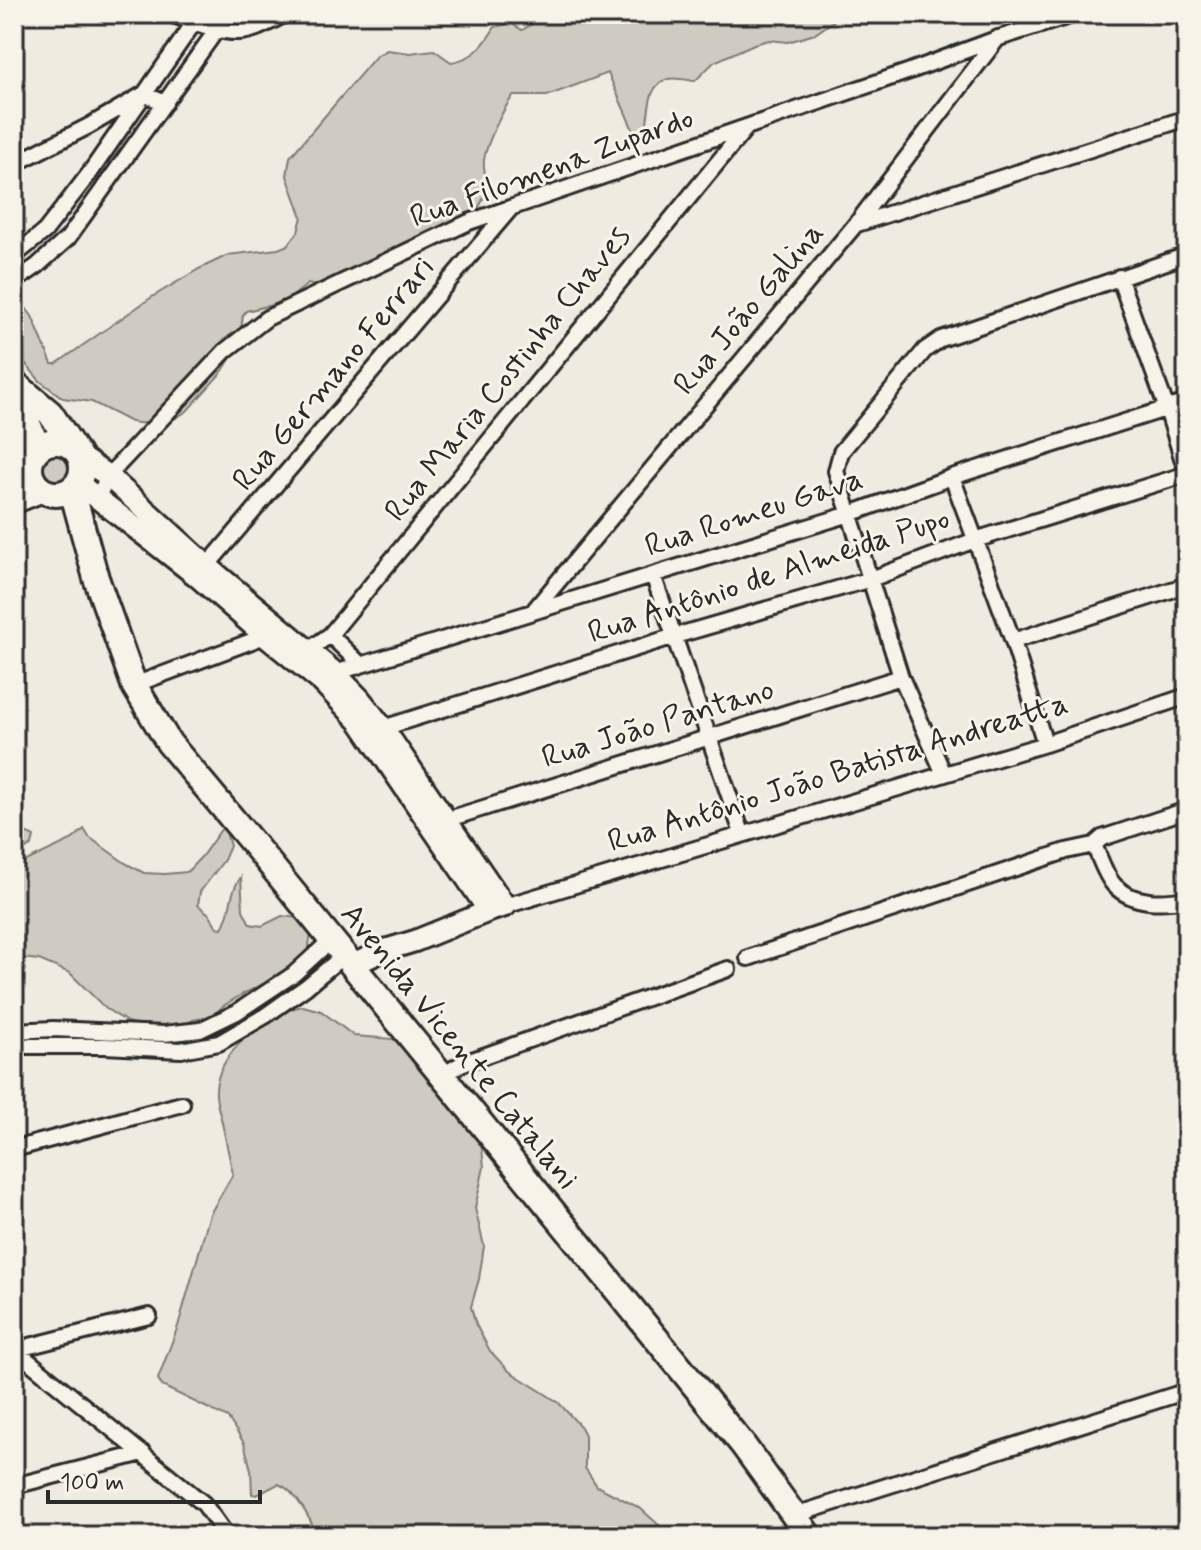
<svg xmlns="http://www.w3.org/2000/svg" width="1201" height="1550" font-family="Mynerve,sans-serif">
	<rect width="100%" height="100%" fill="#efebe0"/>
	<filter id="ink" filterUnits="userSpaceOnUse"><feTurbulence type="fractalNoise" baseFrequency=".0125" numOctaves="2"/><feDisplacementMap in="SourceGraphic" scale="16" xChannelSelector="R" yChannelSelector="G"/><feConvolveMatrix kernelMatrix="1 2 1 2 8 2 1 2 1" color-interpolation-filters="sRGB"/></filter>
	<g filter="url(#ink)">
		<path fill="#cfcbc2" stroke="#7d7b76" stroke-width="2" d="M549,14H843L815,34L788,42L769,40L754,44L714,62L695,81C687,80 676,77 668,79C643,86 652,120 643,138L638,137L633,130L608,73L547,96H513C504,107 486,144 484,160C483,166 485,172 486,179C488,195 480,207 470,219L324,288L308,284L285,302L246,311L243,315L239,345L222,372L187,411L163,426L131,422L92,402L63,398L40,381L14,350L15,307H25L32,316L52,364H56L152,297L199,269L228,255L278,249L288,245L298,232L302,217L287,176L290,157L376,56L387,50L410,53L434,50L451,62C474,59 484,45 495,27L511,23L522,30Z
			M40 468a16 16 0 1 1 32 0a16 16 0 1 1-32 0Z
			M14,827L34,837L32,845L14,856Z
			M222,828L226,832L230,846L224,860L200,892L198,905L209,914L217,927L222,928C232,912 229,892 241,877L243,910L250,924L262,926L282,916L298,918L306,924L311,934L308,951L293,969L243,994L223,1006L213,1016L193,1020L174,1031L149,1028L127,1022L105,1008L70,973L39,960L21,958L14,959V874L22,863L73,839L84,829L89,837L125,863L144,873L165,874L187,872L202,856Z
			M303,1006L321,1011L354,1036L393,1039L413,1048L473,1128L482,1149L484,1167L475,1208L484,1246L479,1279L471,1307L476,1325L490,1351L509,1371L558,1402L581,1427L585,1435V1468L597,1486L640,1508L671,1536H317C311,1520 295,1489 278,1484L257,1495L252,1494L251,1470L244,1443L228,1418L162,1386L158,1379L178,1326L210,1214L233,1174C229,1155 225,1137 221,1118C219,1110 216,1102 216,1094C214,1054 268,1012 303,1006Z"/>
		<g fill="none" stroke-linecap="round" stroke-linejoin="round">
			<defs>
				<path id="street" d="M170,14C189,20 218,33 238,32C254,32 271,21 286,14
					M14,164L89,126L144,94L165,103
					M857,224L1187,118
					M14,256L45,231L89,174L200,14
					M14,282L37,266L68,238L228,14
					M952,477L1013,641L1045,744
					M97,499L108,476L225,351L267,318L469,222L910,71L999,38L1076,14
					M14,500L30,475
					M14,506L46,493
					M201,573L511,208
					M653,575L742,833
					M535,609L856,224L998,38
					M330,635L361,665
					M1013,641L1187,585
					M307,651L330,635L746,128
					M331,677L335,673L850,514L952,477L1187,402
					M134,685L265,636
					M377,732L383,728L675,636L871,579L975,540L1187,474L1167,409L1119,277
					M944,774L901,677L836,471L841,452L925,350L941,339L1187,255
					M1187,810L1102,838L1094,845C1100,858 1105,875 1114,885C1133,905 1163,903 1187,899
					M439,822L901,677
					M505,906L1045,744L1187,696
					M748,958L1066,851L1094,845
					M14,1031L53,1029L164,1034L200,1030L237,1012L294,974L331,940
					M14,1047L27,1046H105L181,1050L219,1043L265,1016L306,987L343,956
					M441,1076L461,1064L728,969
					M14,1149L182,1104
					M14,1350L149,1316
					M15,1350L204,1504L227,1536
					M14,1486L143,1453
					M795,1515L1187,1391"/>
				<path id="secondary" d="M79,456L108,476L207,566L335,673L360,699L383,728L505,906L489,911L415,941L382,951L351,966
					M78,483L198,577L265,636L323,683L360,722L489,911"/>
				<path id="primary" d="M14,383L50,413L74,449
					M14,407C28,418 32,432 37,449
					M30 468a26 26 0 1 1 52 0a26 26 0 1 1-52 0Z
					M72,490L96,578L134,685L169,743L256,847L743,1445L809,1536"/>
			</defs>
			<use href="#street" stroke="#2b2b2b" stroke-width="20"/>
			<use href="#secondary" stroke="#2b2b2b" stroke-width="26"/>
			<use href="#primary" stroke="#2b2b2b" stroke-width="30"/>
			<use href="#street" stroke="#f7f3e8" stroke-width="14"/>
			<use href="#secondary" stroke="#f7f3e8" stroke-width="20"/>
			<use href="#primary" stroke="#f7f3e8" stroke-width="24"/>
		</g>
	</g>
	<g text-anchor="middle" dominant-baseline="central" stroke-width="6" stroke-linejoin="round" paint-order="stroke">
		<g font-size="32" fill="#2b2b2b" stroke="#f7f3e8">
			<text transform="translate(552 168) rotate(-20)">Rua Filomena Zupardo</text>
			<text transform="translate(749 309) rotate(-50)">Rua João Galina</text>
			<text transform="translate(334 374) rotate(-50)">Rua Germano Ferrari</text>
			<text transform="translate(508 374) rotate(-51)">Rua Maria Costinha Chaves</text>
			<text transform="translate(754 513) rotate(-18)">Rua Romeu Gava</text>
			<text transform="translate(769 576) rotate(-18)">Rua Antônio de Almeida Pupo</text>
			<text transform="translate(658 724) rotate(-17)">Rua João Pantano</text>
			<text transform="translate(838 773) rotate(-17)">Rua Antônio João Batista Andreatta</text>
			<text transform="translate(459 1047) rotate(51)">Avenida Vicente Catalani</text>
		</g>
	</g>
	<rect width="1201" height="1550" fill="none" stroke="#f7f3e8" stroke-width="48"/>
	<rect x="24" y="24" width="1153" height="1502" fill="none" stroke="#2b2b2b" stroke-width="3" filter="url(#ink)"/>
	<path d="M48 1490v12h212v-12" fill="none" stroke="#2b2b2b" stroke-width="4"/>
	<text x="60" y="1490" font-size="24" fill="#2b2b2b" stroke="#f7f3e8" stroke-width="6" paint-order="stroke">100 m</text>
</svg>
